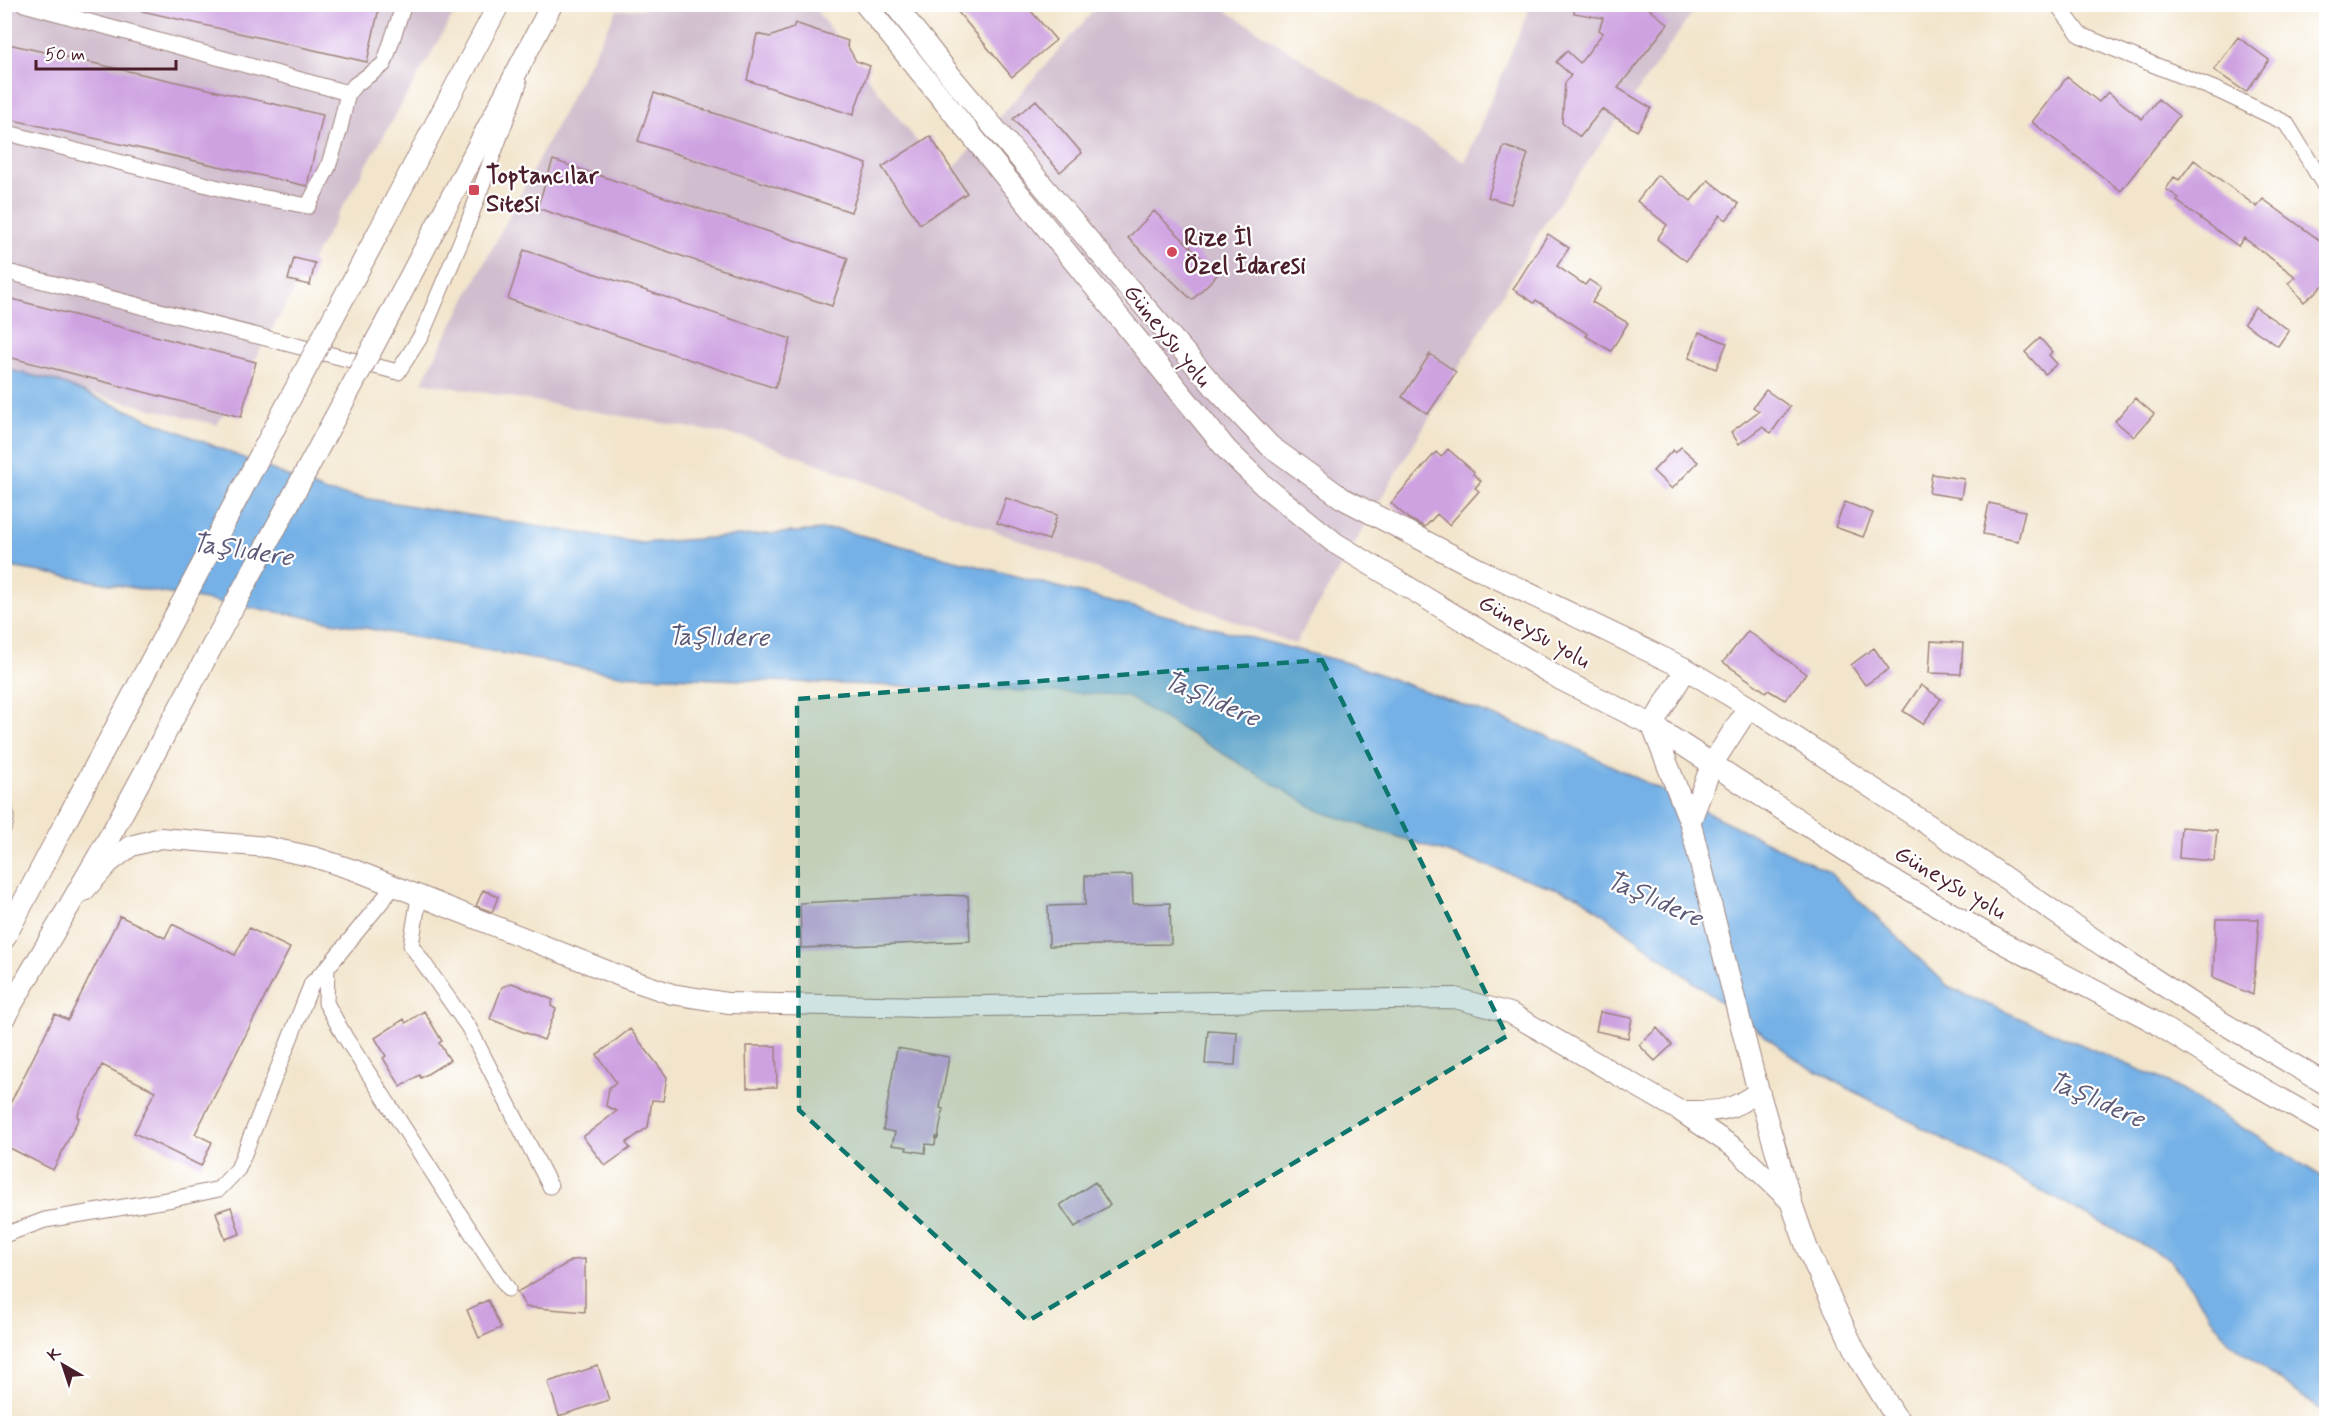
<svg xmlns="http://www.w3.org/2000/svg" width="2331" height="1428" font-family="Mynerve,sans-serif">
	<rect width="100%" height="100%" fill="#fff"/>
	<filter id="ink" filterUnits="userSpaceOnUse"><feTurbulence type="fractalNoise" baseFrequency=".0167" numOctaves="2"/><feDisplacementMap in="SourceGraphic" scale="12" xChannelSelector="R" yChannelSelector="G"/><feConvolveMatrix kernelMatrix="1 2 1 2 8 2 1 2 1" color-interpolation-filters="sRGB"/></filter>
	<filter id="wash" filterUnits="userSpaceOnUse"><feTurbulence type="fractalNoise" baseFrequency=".008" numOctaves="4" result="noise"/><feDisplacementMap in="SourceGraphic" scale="24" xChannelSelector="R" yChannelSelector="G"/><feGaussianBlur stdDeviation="1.35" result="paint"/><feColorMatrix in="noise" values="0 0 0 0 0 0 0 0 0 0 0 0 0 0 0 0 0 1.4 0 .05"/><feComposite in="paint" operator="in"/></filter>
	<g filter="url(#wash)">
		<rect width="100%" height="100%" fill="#f2e5cc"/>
		<path fill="#d0bdcd" d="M4,5H459L217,425L5,372Z
			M728,5H812L945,178L1099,5H1217L1465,162L1531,5H1698L1543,226L1295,644L750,438L422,382L617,10Z"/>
		<path fill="#75b1e6" stroke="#606888" stroke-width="1.5" d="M4,369L56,381L326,492L641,543L837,529L1351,664L1561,741L1829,872L1950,988L2166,1081L2326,1179V1414L2228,1341L2171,1260L1803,1064L1579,896L1319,811L1125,695L620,675L300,616L5,566Z"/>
		<g id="blocks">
			<path fill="#cea2e1" d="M142,4H380L367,62L142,11Z
				M967,4H1025L1056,40L1012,77L958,12Z
				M1575,4H1643L1668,24L1618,88L1651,108L1637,131L1602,109L1580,137L1562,123L1565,83L1571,75L1556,62L1567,51L1580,63L1603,33L1599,30L1603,18L1574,13Z
				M795,23L848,41L847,45L856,61L870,66L853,115L747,80L757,34L770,37L793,28Z
				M2238,37L2269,60L2246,92L2214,70Z
				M4,43L323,115L307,186L4,118Z
				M2067,77L2099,102L2108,92L2142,119L2158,99L2179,116L2121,191L2032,122Z
				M654,93L867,164L851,212L638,141Z
				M1036,100L1082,153L1060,172L1013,119Z
				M930,136L967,193L920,224L882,167Z
				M1504,146L1528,154L1511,204L1488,197Z
				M553,160L848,258L832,306L537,208Z
				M2194,160L2257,207L2263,199L2326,245V283L2304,302L2288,283L2296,277L2244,238L2238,246L2177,201L2179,198L2166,189L2174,177L2179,180Z
				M1657,175L1691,201L1708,180L1739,204L1726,220L1720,215L1686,261L1657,239L1667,225L1637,201Z
				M1154,211L1218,274L1192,300L1128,238Z
				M1548,234L1569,248L1557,266L1585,285L1589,280L1601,288L1592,302L1628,323L1611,351L1586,336L1588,334L1536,300L1534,303L1513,289Z
				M524,250L791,339L775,388L508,299Z
				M294,258L315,263L310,285L288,280Z
				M4,297L256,362L241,417L4,356Z
				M2255,307L2289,330L2278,346L2244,323Z
				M1699,332L1727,343L1716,369L1689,358Z
				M2040,338L2052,352L2049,355L2057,364L2045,374L2025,352Z
				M1430,354L1456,372L1428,414L1402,397Z
				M1766,390L1790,407L1771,433L1762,427L1739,444L1731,432L1759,411L1753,407Z
				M2135,398L2154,414L2134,437L2115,421Z
				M1681,447L1698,462L1672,489L1653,471L1673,450L1675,453Z
				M1448,449L1474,472L1473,474L1481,481L1475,488L1479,491L1449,525L1437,514L1425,527L1409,519L1391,503L1436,452L1441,457Z
				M1932,474L1964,479L1961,498L1929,493Z
				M1006,498L1057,515L1049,540L997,523Z
				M1845,502L1873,513L1863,537L1835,527Z
				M1989,503L2025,511L2018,541L1983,534Z
				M1748,631L1806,674L1785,700L1768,690L1766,692L1723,662Z
				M1931,641L1963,643L1961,674L1929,673Z
				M1874,648L1889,669L1865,685L1851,665Z
				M1921,685L1941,699L1923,724L1903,711Z
				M2181,827L2217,830L2214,861L2179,858Z
				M1132,875L1133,904L1170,903L1171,944L1049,946L1048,906L1085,905V876Z
				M483,890L498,897L492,912L476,906Z
				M948,895L968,896L970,941L801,948L800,903Z
				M120,916L165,938L172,924L235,955L249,928L290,948L195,1134L212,1142L201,1166L134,1133L155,1091L102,1065L77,1116L79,1118L53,1170L4,1145V1116L55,1014L68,1020Z
				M2216,919H2259L2253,995L2213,978Z
				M512,983L553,1000L551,1006L556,1009L544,1040L490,1019L502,987Z
				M424,1011L442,1041L439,1043L450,1060L421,1078L419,1075L401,1087L383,1058L386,1056L375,1038L404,1019L406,1023Z
				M1600,1012L1632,1018L1628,1038L1596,1031Z
				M1657,1028L1672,1045L1655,1061L1639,1045Z
				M630,1029L667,1077L663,1101L652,1100L648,1127L626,1143L630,1148L605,1166L583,1137L617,1111L606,1106L609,1088L616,1082L597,1055Z
				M1208,1030L1237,1032L1235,1065L1205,1064Z
				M746,1046H776L777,1087L747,1088Z
				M897,1048L949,1057L940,1108L943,1109L938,1138L936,1137L935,1145L926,1144L925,1153L906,1150L907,1147L892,1145L895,1132L883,1130Z
				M1095,1182L1110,1205L1075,1227L1060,1205Z
				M231,1207L240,1234L225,1239L216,1212Z
				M585,1259V1312L526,1307L517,1292L573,1260Z
				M488,1300L501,1328L479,1338L467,1310Z
				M598,1366L609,1400L559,1416L548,1382Z"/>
		</g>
	</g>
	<g filter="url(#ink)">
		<use href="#blocks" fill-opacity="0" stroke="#9e827c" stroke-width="1.5"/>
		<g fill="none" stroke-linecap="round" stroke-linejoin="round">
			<defs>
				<path id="service" d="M4,794C10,810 13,820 4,835"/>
				<path id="minor" d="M24,4L348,93
					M2057,4L2080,35L2219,91L2286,123L2326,188
					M4,132L234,192L308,206L328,167L339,132L348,93L355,85L384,64L404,4
					M4,271L398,372L421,336L464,234L519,84
					M419,897L411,945L469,1028L550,1186
					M327,968L326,1003L345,1037L508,1289
					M4,1235L45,1220L173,1199L219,1189L238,1169L312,983L327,968L395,885"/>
				<path id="tertiary" d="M84,891L109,863L131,846L161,838L267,847L314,857L357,871L625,978L672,994L728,1003L925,1007L1455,998L1510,1013L1680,1111L1735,1148L1791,1202
					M1680,1111C1716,1111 1728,1114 1759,1091"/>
				<path id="secondary" d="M865,4L1227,450L1263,485L1335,543L1560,679L1652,725L1882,874L2003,943L2151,1020L2232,1071L2326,1125
					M894,4L954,80L1139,300L1219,392L1270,446L1342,498L1480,570L1686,669L1749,707L1927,824L2105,947L2206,1013L2326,1084
					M378,233L499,4
					M390,315L552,4
					M1686,669L1652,725L1690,822L1753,1072L1791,1202L1807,1248L1855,1351L1895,1416L1902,1424
					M1690,822L1712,764L1749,707
					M4,939L64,825
					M4,1018L114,829"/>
			</defs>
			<use href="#service" stroke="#9e827c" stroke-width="10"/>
			<use href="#minor" stroke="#9e827c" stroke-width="17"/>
			<use href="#tertiary" stroke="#9e827c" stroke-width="22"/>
			<use href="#secondary" stroke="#9e827c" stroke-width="23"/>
			<use href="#service" stroke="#fff" stroke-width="8"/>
			<use href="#minor" stroke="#fff" stroke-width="15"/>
			<use href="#tertiary" stroke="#fff" stroke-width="20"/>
			<use href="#secondary" stroke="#fff" stroke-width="21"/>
			<defs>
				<path id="secondary-bridge" d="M64,825L378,233
					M114,829L390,315"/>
			</defs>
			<use href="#secondary-bridge" stroke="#9e827c" stroke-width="23" stroke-linecap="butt"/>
			<use href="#secondary-bridge" stroke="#fff" stroke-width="21"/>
		</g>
	</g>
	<path fill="#0f766e" fill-opacity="0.2" stroke="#0f766e" stroke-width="4.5" stroke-dasharray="12 8" stroke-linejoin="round" d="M1322,660L1507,1036L1028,1321L799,1110L797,699Z"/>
	<g fill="#d1495b" stroke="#fff" stroke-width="2">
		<rect x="468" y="184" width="12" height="12" rx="3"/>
		<circle cx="1172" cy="252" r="6"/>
	</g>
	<g text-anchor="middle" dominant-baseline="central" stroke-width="4.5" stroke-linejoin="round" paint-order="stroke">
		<g font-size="24" font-weight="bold" fill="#4a1f2b" stroke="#fff" text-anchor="start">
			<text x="486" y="176">Toptancılar<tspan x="486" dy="28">Sitesi</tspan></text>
			<text x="1184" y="238">Rize İl<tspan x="1184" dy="28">Özel İdaresi</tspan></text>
		</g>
		<g font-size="24" fill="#4a1f2b" stroke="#fff">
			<text transform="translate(1167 336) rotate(51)">Güneysu yolu</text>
			<text transform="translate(1534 632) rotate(30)">Güneysu yolu</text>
			<text transform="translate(1950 883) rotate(30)">Güneysu yolu</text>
		</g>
		<g font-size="26" font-style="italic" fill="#5b5976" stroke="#fff">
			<text transform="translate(242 551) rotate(9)">Taşlıdere</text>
			<text transform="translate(718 638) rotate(1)">Taşlıdere</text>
			<text transform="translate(1211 700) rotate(24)">Taşlıdere</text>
			<text transform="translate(1654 900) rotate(24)">Taşlıdere</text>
			<text transform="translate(2096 1101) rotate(24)">Taşlıdere</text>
		</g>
	</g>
	<rect width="2331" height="1428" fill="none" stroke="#fff" stroke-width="24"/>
	<g transform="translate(63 1365) rotate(321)" stroke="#ffffff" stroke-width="4.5" paint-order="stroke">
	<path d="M0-4.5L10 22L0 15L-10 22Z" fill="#4a1f2b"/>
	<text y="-9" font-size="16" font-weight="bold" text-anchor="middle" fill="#4a1f2b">K</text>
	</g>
	<path d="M36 60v9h140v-9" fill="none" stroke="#4a1f2b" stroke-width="3"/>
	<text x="45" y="60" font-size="18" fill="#4a1f2b" stroke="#ffffff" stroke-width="4.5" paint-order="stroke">50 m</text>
</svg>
